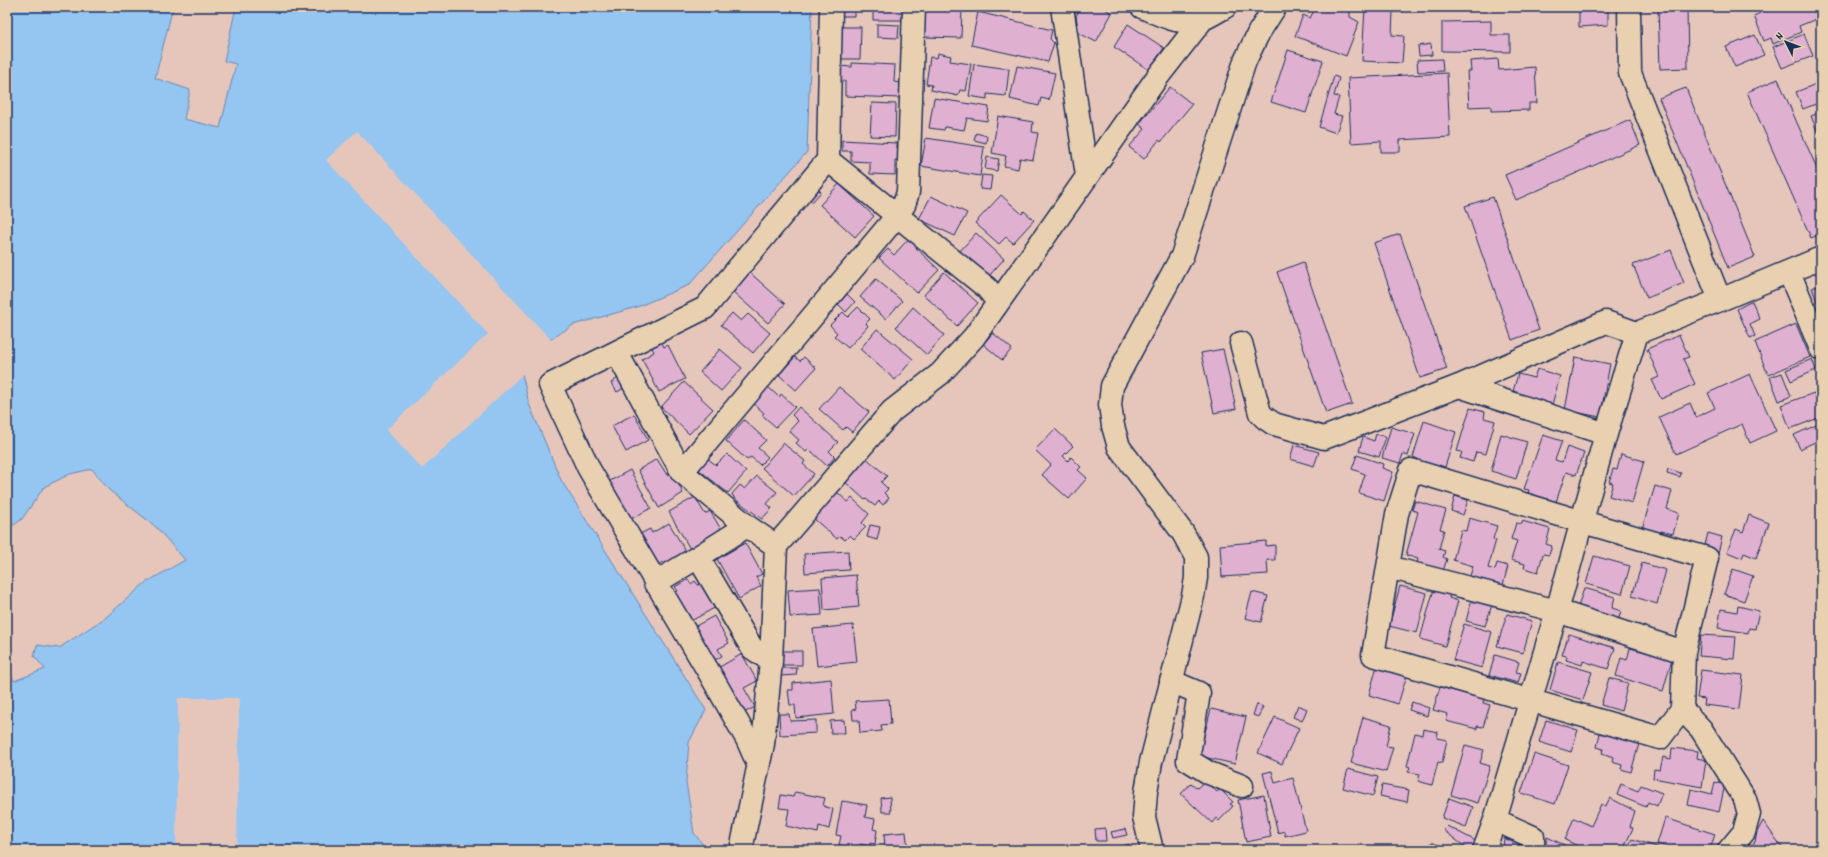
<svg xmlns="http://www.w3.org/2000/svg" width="1828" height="857" font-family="Dekko,sans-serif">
	<rect width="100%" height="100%" fill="#e6c6ba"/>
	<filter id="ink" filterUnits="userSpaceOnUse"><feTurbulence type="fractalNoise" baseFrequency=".025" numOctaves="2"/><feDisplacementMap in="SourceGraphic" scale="8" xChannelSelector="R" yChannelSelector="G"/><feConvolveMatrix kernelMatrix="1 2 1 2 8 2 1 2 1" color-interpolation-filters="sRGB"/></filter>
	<g filter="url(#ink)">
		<path fill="#95c5f1" stroke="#6489b6" d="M7,7H173L155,78L190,90L184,119L220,128L236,64L224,61L236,7H812L807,152L689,285L637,307L573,325L519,360L529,404L561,480L706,710L689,742L686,782L694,833L707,850H7V664L14,681L45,669L34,656L37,645L59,648L105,618L145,583L185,560L156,527L109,490L92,469L70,474L44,487L22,519L7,530Z"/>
		<path fill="#e6c6ba" d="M357,131L552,341L521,361L524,373L422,469L386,430L488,334L326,160Z
			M178,698H239L237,850H176Z"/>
		<path fill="#e0b0d1" stroke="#1b2f5e" d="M841,7H854V16H840Z
			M873,7H903V20H873Z
			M925,7L962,8L961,38L923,37Z
			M1081,7H1102L1112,13L1096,42L1079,33L1076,16Z
			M1316,7H1350V17L1359,22L1346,56L1295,36L1303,15L1310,18Z
			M1365,7H1403V12H1393L1392,35L1404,36L1402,63L1362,61Z
			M1579,7H1608V25L1579,27Z
			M1658,7H1687L1688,68L1660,69Z
			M1763,7H1817L1821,17L1799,26L1801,32L1773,44L1771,38L1764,41L1754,16L1760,13L1759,9Z
			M978,12L1052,30L1050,39L1054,43L1048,62L971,45Z
			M1491,21V35H1510V52L1442,51V22Z
			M877,24L899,25L898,38L877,37Z
			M1128,24L1164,48L1149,70L1114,47Z
			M839,27H861L860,59H838Z
			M1804,34L1813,56L1782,68L1773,47Z
			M1755,35L1764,55L1735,67L1726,47Z
			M1431,44L1432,55L1419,56L1418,46Z
			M1288,50L1323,61L1306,113L1271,102Z
			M938,53L951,56L950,61L971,64L966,91L960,90L958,96L931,90L932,85L926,84L930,57L937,58Z
			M1442,59L1443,71L1418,72L1417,60Z
			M1498,59L1499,70L1535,67L1537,103H1529V110L1491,111V106L1469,107L1467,71H1471L1470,61Z
			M852,63L895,65L894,82L901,83V98L845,96V81H838L839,66L852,67Z
			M974,64L1009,69L1006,96L987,94V99L969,96Z
			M1017,66L1055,73L1049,100L1041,98L1039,106L1010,99Z
			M1447,73L1450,137L1400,140V152H1381V141L1351,143L1348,78Z
			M1334,76L1339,78L1334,96L1339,97L1334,114L1342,116L1336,133L1319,127Z
			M1778,79L1821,178V234L1811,238L1747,92Z
			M1821,82V102L1803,109L1796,92Z
			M1170,87L1192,104L1161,142L1159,140L1144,159L1129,147L1145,129L1139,124Z
			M1686,88L1755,257L1728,268L1659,98Z
			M934,98L989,107L987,121L967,118L964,130L945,127L944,130L929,128Z
			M872,103L896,104L895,137L870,136Z
			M1821,112V132L1818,133L1811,116Z
			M998,116L1033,122L1032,132L1038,133L1033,160L1020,158L1018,169L1004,166L1006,156L992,153Z
			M1630,120L1640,145L1516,200L1505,175Z
			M976,133L987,136L986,143L974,140Z
			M926,138L984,147L980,176L921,166Z
			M842,140L896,143V147L900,148V160H895V175L870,174V162L851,161V151H842Z
			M987,157L999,159L997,171L985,169Z
			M982,175L992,176L990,190L980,189Z
			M839,184L874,216L855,237L820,205Z
			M815,186L821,192L812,202L806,196Z
			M1001,195L1022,214L1024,211L1034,220L1013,243L1006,237L999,244L975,223Z
			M931,196L967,213L955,236L919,219Z
			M1493,197L1539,330L1512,340L1465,206Z
			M976,233L1004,259L988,277L960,251Z
			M1400,234L1447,369L1420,378L1374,243Z
			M911,236L920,244L916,248L939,270L917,293L879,258L888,249L894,255Z
			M1671,250L1684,283L1647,298L1633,265Z
			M1303,262L1352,404L1326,413L1277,272Z
			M749,272L785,304L768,323L732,291Z
			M944,272L978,303L957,326L924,295Z
			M876,279L902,301L886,319L860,297Z
			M1821,285V312L1812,288Z
			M847,294L855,302L846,312L838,304Z
			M1752,301L1760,319L1750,324L1755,336L1750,338L1737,309Z
			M858,307L870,319L866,323L868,326L848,348L834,336L837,333L830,325L843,312L848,317Z
			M913,307L944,335L927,355L896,327Z
			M732,313L741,321L748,314L770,333L753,353L721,325Z
			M1796,324L1810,357L1768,375L1755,342Z
			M877,329L913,359L895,380L860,349Z
			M993,333L1012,349L1002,360L983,344Z
			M1679,335L1689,357L1683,359L1695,384L1661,399L1652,380L1659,377L1647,349Z
			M660,339L664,347L668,345L685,379L659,392L642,359L654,352L650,344Z
			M720,349L742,368L721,391L700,372Z
			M1223,349L1236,409L1214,413L1201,353Z
			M795,357L800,361L804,357L816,368L796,390L779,375Z
			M1575,357L1610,364L1600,417L1565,410Z
			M1812,359L1816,370L1791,381L1786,370Z
			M1537,369L1560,376L1552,405L1512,395L1518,374L1534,378Z
			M1782,373L1791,396L1779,401L1770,377Z
			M1750,374L1776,431L1750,443L1742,424L1676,454L1659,417L1690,403L1696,417L1715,408L1708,393Z
			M618,378L624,388L617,392L611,383Z
			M684,382L713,409L689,434L661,407Z
			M768,387L779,397L781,394L795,407L776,427L762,415L764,413L754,404Z
			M839,387L869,412L852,432L846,427L843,430L819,409Z
			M1814,393L1821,412V417L1790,429L1781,405Z
			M799,407L838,442L829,451L835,457L827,466L809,449L806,452L796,443L799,440L789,431L798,421L792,415Z
			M1470,408L1485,412L1484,418L1495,421L1486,454L1476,452L1473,462L1460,458L1462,452L1457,451Z
			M634,414L648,440L626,452L612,426Z
			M744,420L766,440L758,448L768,457L760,465L751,457L747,460L726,441Z
			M1424,421L1456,432L1445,467L1439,465L1438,468L1417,461L1418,459L1413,457Z
			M1821,423V439L1800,449L1794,435Z
			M1391,427L1415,434L1408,456L1403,454L1400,463L1382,458Z
			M1055,429L1073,446L1063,456L1068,461L1071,457L1081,467L1078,470L1087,478L1069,499L1042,475L1051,465L1035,450Z
			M1376,434L1386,437L1379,457L1359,451L1363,437L1374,441Z
			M1501,434L1527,442L1516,479L1491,471Z
			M1543,435L1562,441L1555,460L1562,462L1567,447L1584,453L1576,475L1566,472L1555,505L1527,496L1529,490L1524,489Z
			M783,443L805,461L803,464L814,474L794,496L762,468Z
			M1294,445L1319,452L1314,466L1290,459Z
			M727,454L746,472L728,493L698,469L707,458L716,465Z
			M1621,454L1644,461L1632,503L1609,496L1613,483L1609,482L1613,469L1617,470Z
			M1357,455L1383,464L1382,468L1393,472L1384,501L1359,493L1365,474L1352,469Z
			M865,457L887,476L881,482L888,489L884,493L889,498L883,505L879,501L875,506L866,499L865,500L844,481Z
			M657,459L667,475L672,472L683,493L659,508L638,470Z
			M1668,469L1681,473L1680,477L1667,473Z
			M630,470L651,508L629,520L608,482Z
			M757,476L777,492L767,504L772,508L762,519L735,499L732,494L740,485L745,489Z
			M1655,486L1672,491L1667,509L1679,513L1673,534L1661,531L1660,534L1642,529Z
			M837,492L848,502L852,498L869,514L862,523L866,527L854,539L850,535L845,540L840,536L837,539L813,518Z
			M1455,496L1468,500L1463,515L1451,511Z
			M695,497L705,514L710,511L722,531L690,549L669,512Z
			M1415,501L1446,510L1440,529L1444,530L1439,549L1445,551L1443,557L1447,559L1443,571L1417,563L1418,559L1406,555L1418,512L1412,510Z
			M1749,515L1769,523L1756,558L1744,553L1742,558L1727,552L1736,529L1743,532Z
			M1469,518L1497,526L1493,539L1496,540L1488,568L1495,570L1497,563L1508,566L1503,585L1470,576L1473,566L1453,560L1461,530L1466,531Z
			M1522,521L1550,529L1546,544L1552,546L1549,555L1543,554L1538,572L1524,568L1525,564L1511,560L1517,541L1511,539L1516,523L1522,524Z
			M669,523L686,552L665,564L663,562L656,566L638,535L650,529L652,533Z
			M870,525L880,527L877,540L867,537Z
			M1708,533L1722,537L1718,553L1704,549Z
			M1266,541V546L1275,545V560H1267L1268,574L1222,577L1220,545Z
			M745,543L762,574L756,577L761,586L739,599L717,559Z
			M848,551L849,570L805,573L804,554Z
			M1594,556L1630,566L1622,594L1586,584Z
			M1642,563L1666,570L1657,604L1632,596Z
			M1733,569L1753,576L1744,601L1724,594Z
			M856,575L859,607L824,610L822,578Z
			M688,579L691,584L695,581L698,585L703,583L716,607L691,621L675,593L678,591L675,587Z
			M1400,586L1427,593L1417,633L1389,626Z
			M820,588L822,615L790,617L788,590Z
			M1584,588L1615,597L1612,608L1621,611L1618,621L1577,610Z
			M1434,589L1450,593L1449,598L1458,601L1445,646L1420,639Z
			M1252,592L1268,596L1261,622L1245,618Z
			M1472,599L1492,605L1485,626L1466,621Z
			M1738,606L1759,611L1755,629L1749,628L1748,633L1718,628L1721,609L1737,612Z
			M1507,614L1532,621L1523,653L1497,646Z
			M714,616L729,643L718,649L722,656L711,662L692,628Z
			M1464,624L1492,632L1482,668L1453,660Z
			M853,625L857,662L817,666L813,629Z
			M1569,634L1615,648L1608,669L1583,661L1582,665L1566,660L1567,656L1562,655Z
			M1701,635L1736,637L1734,659L1699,656Z
			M1630,648L1672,659L1663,691L1616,676L1621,658L1627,660Z
			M782,651H802V665H782Z
			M742,654L757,681L744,688L755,707L742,714L716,669Z
			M1495,655L1519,662L1516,672L1521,673L1518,683L1489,675Z
			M1558,662L1592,672L1583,700L1550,690Z
			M1377,666L1407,675L1398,704L1369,695Z
			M781,668H797L796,675L781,676Z
			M1701,670L1743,675L1739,709L1704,705L1705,699L1697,698Z
			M1609,678L1628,683L1621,711L1601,705Z
			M831,679L834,714L796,718L795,705H790L788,690H793V683Z
			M1440,687L1484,699L1483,703L1490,705L1483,727L1477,726V729L1446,721L1448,714L1433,710Z
			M889,699L891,724L881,725L882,731L860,733L859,720H853L852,710L856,709L855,701Z
			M1412,702L1429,708L1427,716L1409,710Z
			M1257,704L1263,707L1258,717L1253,715Z
			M1298,705L1307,709L1302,721L1293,717Z
			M1211,709L1246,717L1235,764L1199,756Z
			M779,714H789L790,721L816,720V733L780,735Z
			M1275,717L1299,728L1282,764L1258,753Z
			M1363,717L1391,725L1386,746L1393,747L1386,772L1351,763Z
			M844,720L845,733H831L830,721Z
			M1546,720L1578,730L1571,752L1539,742Z
			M1423,729L1438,732L1437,738L1447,740L1442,763L1438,762L1432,785L1418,781L1420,774L1408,772L1410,767L1407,766L1415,733L1422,735Z
			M1600,733L1639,744L1631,772L1621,769L1622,765L1612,762L1613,757L1602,753L1603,749L1597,747Z
			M1465,745L1484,750L1480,763L1490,766L1478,803L1451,795Z
			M1672,748L1698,751L1697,758L1706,760L1702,787L1653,778L1654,769L1660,770L1663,757L1671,759Z
			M1534,754L1568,765L1555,804L1521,793Z
			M1348,769L1378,777L1373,796L1343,788Z
			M1272,771L1275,783L1293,778L1306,831L1285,836L1284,831L1278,833L1263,773Z
			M1205,781L1217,792L1220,789L1233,802L1230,804L1233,806L1219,821L1216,818L1212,823L1181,794L1191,783L1197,788Z
			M1715,782L1725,784L1719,812L1688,805L1691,789L1712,794Z
			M1621,784L1638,791L1641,785L1662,793L1657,806L1648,802L1646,807L1617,795Z
			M1382,785L1409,790L1407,802L1380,796Z
			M795,792L825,798L823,806L833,809L829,829L819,826L818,833L786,826L789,809L779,808L781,795L793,797Z
			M1264,795L1271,837L1246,842L1238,800Z
			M890,797L891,812H882L881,798Z
			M1449,798L1473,807L1466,827L1442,818Z
			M1610,798L1635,811L1630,827L1633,828L1623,850H1587L1565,840L1574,818L1591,826L1601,804L1605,807Z
			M842,801L867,805L865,817L875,819L873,829L877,830L875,844L870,843V846L860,844L859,849L839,845L841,836L836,835Z
			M1665,818L1715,834L1710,850H1677L1657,844Z
			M1763,821L1784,850H1745L1755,842L1757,832Z
			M1447,826L1476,841L1472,850H1469L1443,830Z
			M1105,828L1106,841H1096L1095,829Z
			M1125,829L1127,835L1113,838L1111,832Z
			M906,832L908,850H885L884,834Z
			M1547,837L1569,847L1567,850H1545Z
			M1504,838L1525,848L1524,850H1503Z
			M1632,839L1666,850H1627Z
			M1432,842L1448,850L1429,849Z
			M1129,844L1131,850H1107Z"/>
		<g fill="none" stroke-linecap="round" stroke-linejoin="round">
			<defs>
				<path id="street" d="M1062,7L1087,176
					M1142,7C1161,15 1182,27 1203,19C1210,16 1218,11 1225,7
					M1629,7L1630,73L1720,300
					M828,160L987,288L998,302
					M1789,272L1821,349
					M1241,343L1260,413L1265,418L1274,424L1324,438L1459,386L1606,322L1637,333L1720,300L1821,258
					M617,353L682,472L747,526L776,546
					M1459,386L1606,434
					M1411,470L1583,522L1707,558L1684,652L1682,709L1660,738L1373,655L1397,514Z
					M682,472L896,217L904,205L908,192L914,7
					M698,557L752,648L771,661
					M1388,567L1557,611L1684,652
					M655,583L698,557L747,526
					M1171,681L1199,693L1188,760L1209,773L1242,786
					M1682,709L1701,729L1745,799L1749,814L1744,832L1729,850
					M758,764L747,739L710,674L589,469L550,385L705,308L828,160L831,7
					M741,850L763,744L771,661L776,546L892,411L940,374L974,337L1156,79L1202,20
					M1484,850L1495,820
					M1533,850V837L1495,820L1557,611L1606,434L1637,333"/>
				<path id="secondary" d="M1152,850L1144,817L1146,792L1151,762L1193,596L1196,578V557L1183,533L1119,447L1113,426L1110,405L1112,386L1182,256L1245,61L1259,32L1275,7"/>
			</defs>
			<use href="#street" stroke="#1b2f5e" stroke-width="25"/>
			<use href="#secondary" stroke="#1b2f5e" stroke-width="25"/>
			<use href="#street" stroke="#e8d0b0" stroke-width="22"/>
			<use href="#secondary" stroke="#e8d0b0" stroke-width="22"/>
		</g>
	</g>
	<rect width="1828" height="857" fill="none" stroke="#e8d0b0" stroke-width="24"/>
	<rect x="12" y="12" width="1804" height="833" fill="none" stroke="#1b2f5e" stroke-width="1.5" filter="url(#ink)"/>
	<g transform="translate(1786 42) rotate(312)" stroke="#e8d0b0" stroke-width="3" paint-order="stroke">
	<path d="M0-3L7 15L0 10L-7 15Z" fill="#1b2f5e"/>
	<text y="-6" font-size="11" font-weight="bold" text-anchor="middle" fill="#1b2f5e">N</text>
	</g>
</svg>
